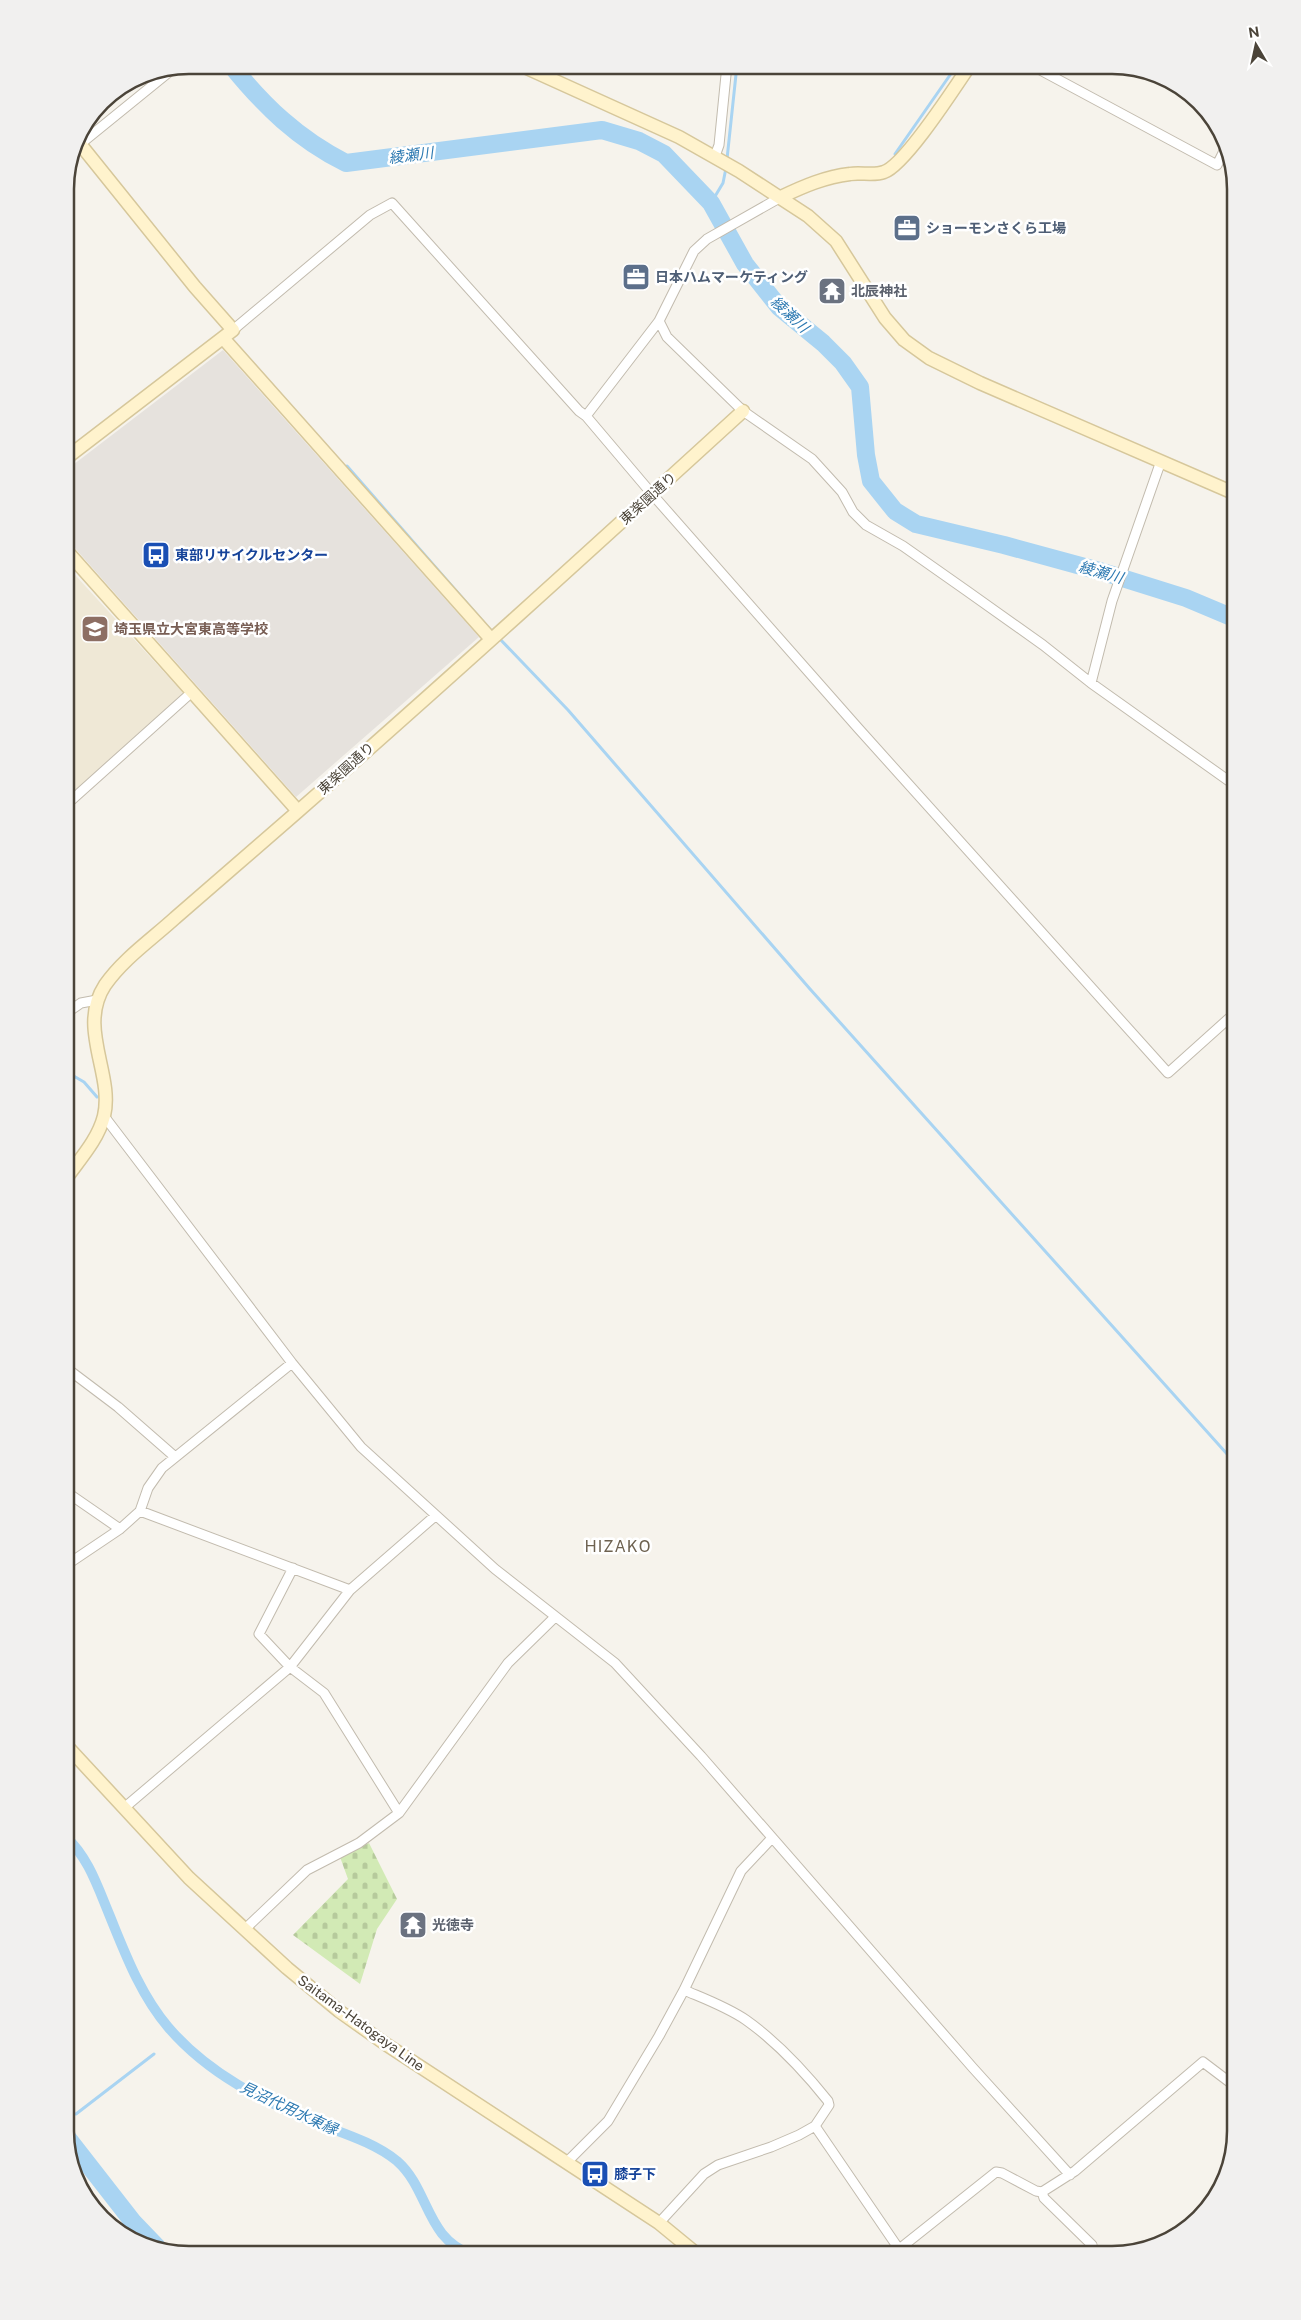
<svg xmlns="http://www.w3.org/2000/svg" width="1301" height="2320" font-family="'Public Sans','Noto Sans JP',sans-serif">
	<defs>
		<pattern id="cemetery-stones" width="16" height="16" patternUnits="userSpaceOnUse" patternTransform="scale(1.25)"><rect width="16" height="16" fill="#d2eab5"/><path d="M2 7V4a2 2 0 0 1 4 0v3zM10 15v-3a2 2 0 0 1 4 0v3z" fill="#b6ca9c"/></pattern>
	</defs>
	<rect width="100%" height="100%" fill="#f6f3ec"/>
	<path fill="#e6e2dd" d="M223,350L479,637L296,797L65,537V471Z"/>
	<path fill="#efe8d6" d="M65,564L185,695L65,802Z"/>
	<path fill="url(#cemetery-stones)" d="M369,1843L397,1899L377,1929L360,1984L293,1935L348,1879L340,1857Z"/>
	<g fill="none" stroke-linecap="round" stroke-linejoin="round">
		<path stroke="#a9d4f2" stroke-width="3" d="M895,154L957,65
			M727,159L737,65
			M711,203L723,183L726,168
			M347,466L493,633
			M498,637L568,710L810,989L1236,1464
			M65,1071L84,1082L97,1097
			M76,2114L154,2054"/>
		<path stroke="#a9d4f2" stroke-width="10" d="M65,1836C88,1857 97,1885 109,1914C125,1953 140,1994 168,2027C208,2074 263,2101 319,2124C345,2134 375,2143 397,2161C430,2190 425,2239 473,2255"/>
		<path stroke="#a9d4f2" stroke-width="18" d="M231,65C264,106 298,139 346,163L602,130L639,141L664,154L711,203L745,264L779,307L823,343L843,363L860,387L866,455L871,481L895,511L916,524L1004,545L1103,572L1186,598L1236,619
			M66,2136L133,2222L157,2247"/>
		<defs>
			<path id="street" d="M1031,65L1217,165L1227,145
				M73,150L174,68
				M715,156L719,145L727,65
				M781,197L707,239L694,251L659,321L667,337L743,411L812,459L842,492L853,512L866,525L903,546L967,591L1043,645L1091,683L1236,786
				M233,330L370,215L392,203L579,411L586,416L652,494L858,728L1168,1073L1236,1012
				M586,416L659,321
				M1091,683L1112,601L1161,461
				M65,806L192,692
				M65,1014L81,1003L97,1000
				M104,1116L292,1363L361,1447L495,1569L615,1663L701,1756L973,2068L1070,2175
				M65,1367L118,1407L174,1456
				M65,1491L120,1529
				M140,1511L350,1590
				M65,1566L120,1529L140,1511L148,1488L162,1468L292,1363
				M293,1568L259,1634L290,1667L324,1693L399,1813
				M124,1808L290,1667L350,1590L435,1516
				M244,1930L307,1870L359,1843L399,1813L508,1663L555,1617
				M815,2126L903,2255
				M566,2163L608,2121L659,2036L684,1990L741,1871L772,1838
				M1042,2192L1044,2198L1092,2245L1083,2255
				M659,2223L704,2174L718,2165L771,2147L799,2135L815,2126L829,2105L828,2101C804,2071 777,2042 746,2020C727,2007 705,1999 684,1990
				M875,2255L898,2250L996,2172L1002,2173L1036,2191L1042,2192L1075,2171L1203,2062L1236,2087"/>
			<path id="secondary" d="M520,65L679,137L739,171L808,216L836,241L885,318L904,340L929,358L980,383L1236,494
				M781,197C804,186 825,177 850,174C860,172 874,176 884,172C905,165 955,87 970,65
				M223,338L490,638
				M65,459L233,330L195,287L76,139
				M65,549L298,811
				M65,1180C79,1160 98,1140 104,1116C114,1074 77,1028 105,985C123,959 152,939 175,918C215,883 256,848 296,813C447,681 595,546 743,411
				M65,1744L189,1878L287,1968L339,2011L387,2045L659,2223L698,2255"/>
		</defs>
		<use href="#street" stroke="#c2bbae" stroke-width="11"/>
		<use href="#secondary" stroke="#d6c79b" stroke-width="15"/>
		<use href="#street" stroke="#fff" stroke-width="9"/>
		<use href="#secondary" stroke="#fff3cd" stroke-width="12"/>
	</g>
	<defs>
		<symbol id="office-square" viewBox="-11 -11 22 22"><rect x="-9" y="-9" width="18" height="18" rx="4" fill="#5c6f8a" stroke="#fff"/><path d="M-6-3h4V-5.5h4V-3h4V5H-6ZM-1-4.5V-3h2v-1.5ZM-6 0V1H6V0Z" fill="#fff"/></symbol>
		<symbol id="temple-square" viewBox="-11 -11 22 22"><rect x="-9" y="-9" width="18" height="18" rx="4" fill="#6b7280" stroke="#fff"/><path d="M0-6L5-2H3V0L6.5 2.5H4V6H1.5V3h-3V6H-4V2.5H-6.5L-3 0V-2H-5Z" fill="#fff"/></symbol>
		<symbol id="bus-square" viewBox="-11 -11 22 22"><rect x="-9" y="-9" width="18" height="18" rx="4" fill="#1a4fb4" stroke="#fff"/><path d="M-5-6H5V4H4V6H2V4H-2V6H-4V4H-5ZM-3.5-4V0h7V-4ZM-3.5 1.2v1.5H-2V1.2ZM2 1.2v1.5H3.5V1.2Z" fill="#fff"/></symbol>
		<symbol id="school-square" viewBox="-11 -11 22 22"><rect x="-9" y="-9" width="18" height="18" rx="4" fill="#8d6e63" stroke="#fff"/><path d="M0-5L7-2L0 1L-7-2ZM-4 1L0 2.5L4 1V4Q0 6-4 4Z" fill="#fff"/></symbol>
	</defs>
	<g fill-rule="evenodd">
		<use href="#office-square" x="891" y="212" width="32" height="32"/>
		<use href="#office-square" x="620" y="261" width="32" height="32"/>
		<use href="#temple-square" x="816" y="275" width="32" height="32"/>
		<use href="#bus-square" x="140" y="539" width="32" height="32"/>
		<use href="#school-square" x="79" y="613" width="32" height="32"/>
		<use href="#temple-square" x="397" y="1909" width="32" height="32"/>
		<use href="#bus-square" x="579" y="2158" width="32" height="32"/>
	</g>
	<g text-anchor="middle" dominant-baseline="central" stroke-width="5" stroke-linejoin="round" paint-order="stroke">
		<g font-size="14" font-weight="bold" fill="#4e5e75" stroke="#fff" text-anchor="start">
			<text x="926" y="228">ショーモンさくら工場</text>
			<text x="655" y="277">日本ハムマーケティング</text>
		</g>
		<g font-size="14" font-weight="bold" fill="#5b616d" stroke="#fff" text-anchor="start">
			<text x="851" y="291">北辰神社</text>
			<text x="432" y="1925">光徳寺</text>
		</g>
		<g font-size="14" fill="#4b4439" stroke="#fff">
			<text transform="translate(648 498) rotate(-42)">東楽園通り</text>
			<text transform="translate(346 768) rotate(-42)">東楽園通り</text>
			<text transform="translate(361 2023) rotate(36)">Saitama-Hatogaya Line</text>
		</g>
		<g font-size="14" font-weight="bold" fill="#164399" stroke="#fff" text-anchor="start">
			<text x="175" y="555">東部リサイクルセンター</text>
			<text x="614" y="2174">膝子下</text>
		</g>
		<g font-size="14" font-weight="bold" fill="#785e54" stroke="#fff" text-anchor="start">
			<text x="114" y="629">埼玉県立大宮東高等学校</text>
		</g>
		<g font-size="15" font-style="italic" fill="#2e7ab2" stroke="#fff">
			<text transform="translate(411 155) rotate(-7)">綾瀬川</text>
			<text transform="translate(790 314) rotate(43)">綾瀬川</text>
			<text transform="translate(1101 572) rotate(16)">綾瀬川</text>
			<text transform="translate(289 2108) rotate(25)">見沼代用水東縁</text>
		</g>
		<g font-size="16" letter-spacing="1" fill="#6e6250" stroke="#fff">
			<text x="618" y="1546">HIZAKO</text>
		</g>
	</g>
	<path d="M0 0H1301V2320H0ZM189 74H1112A115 115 0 0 1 1227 189V2131A115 115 0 0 1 1112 2246H189A115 115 0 0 1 74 2131V189A115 115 0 0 1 189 74Z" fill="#f1f0ef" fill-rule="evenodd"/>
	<path fill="none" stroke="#4b4439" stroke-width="2.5" d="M189 74H1112A115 115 0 0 1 1227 189V2131A115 115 0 0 1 1112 2246H189A115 115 0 0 1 74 2131V189A115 115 0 0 1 189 74Z"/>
	<g transform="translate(1256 45) rotate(351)" stroke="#ffffff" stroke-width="4" paint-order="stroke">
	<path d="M0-4L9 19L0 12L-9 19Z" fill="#4b4439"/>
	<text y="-8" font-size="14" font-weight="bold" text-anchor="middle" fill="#4b4439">N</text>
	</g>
</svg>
